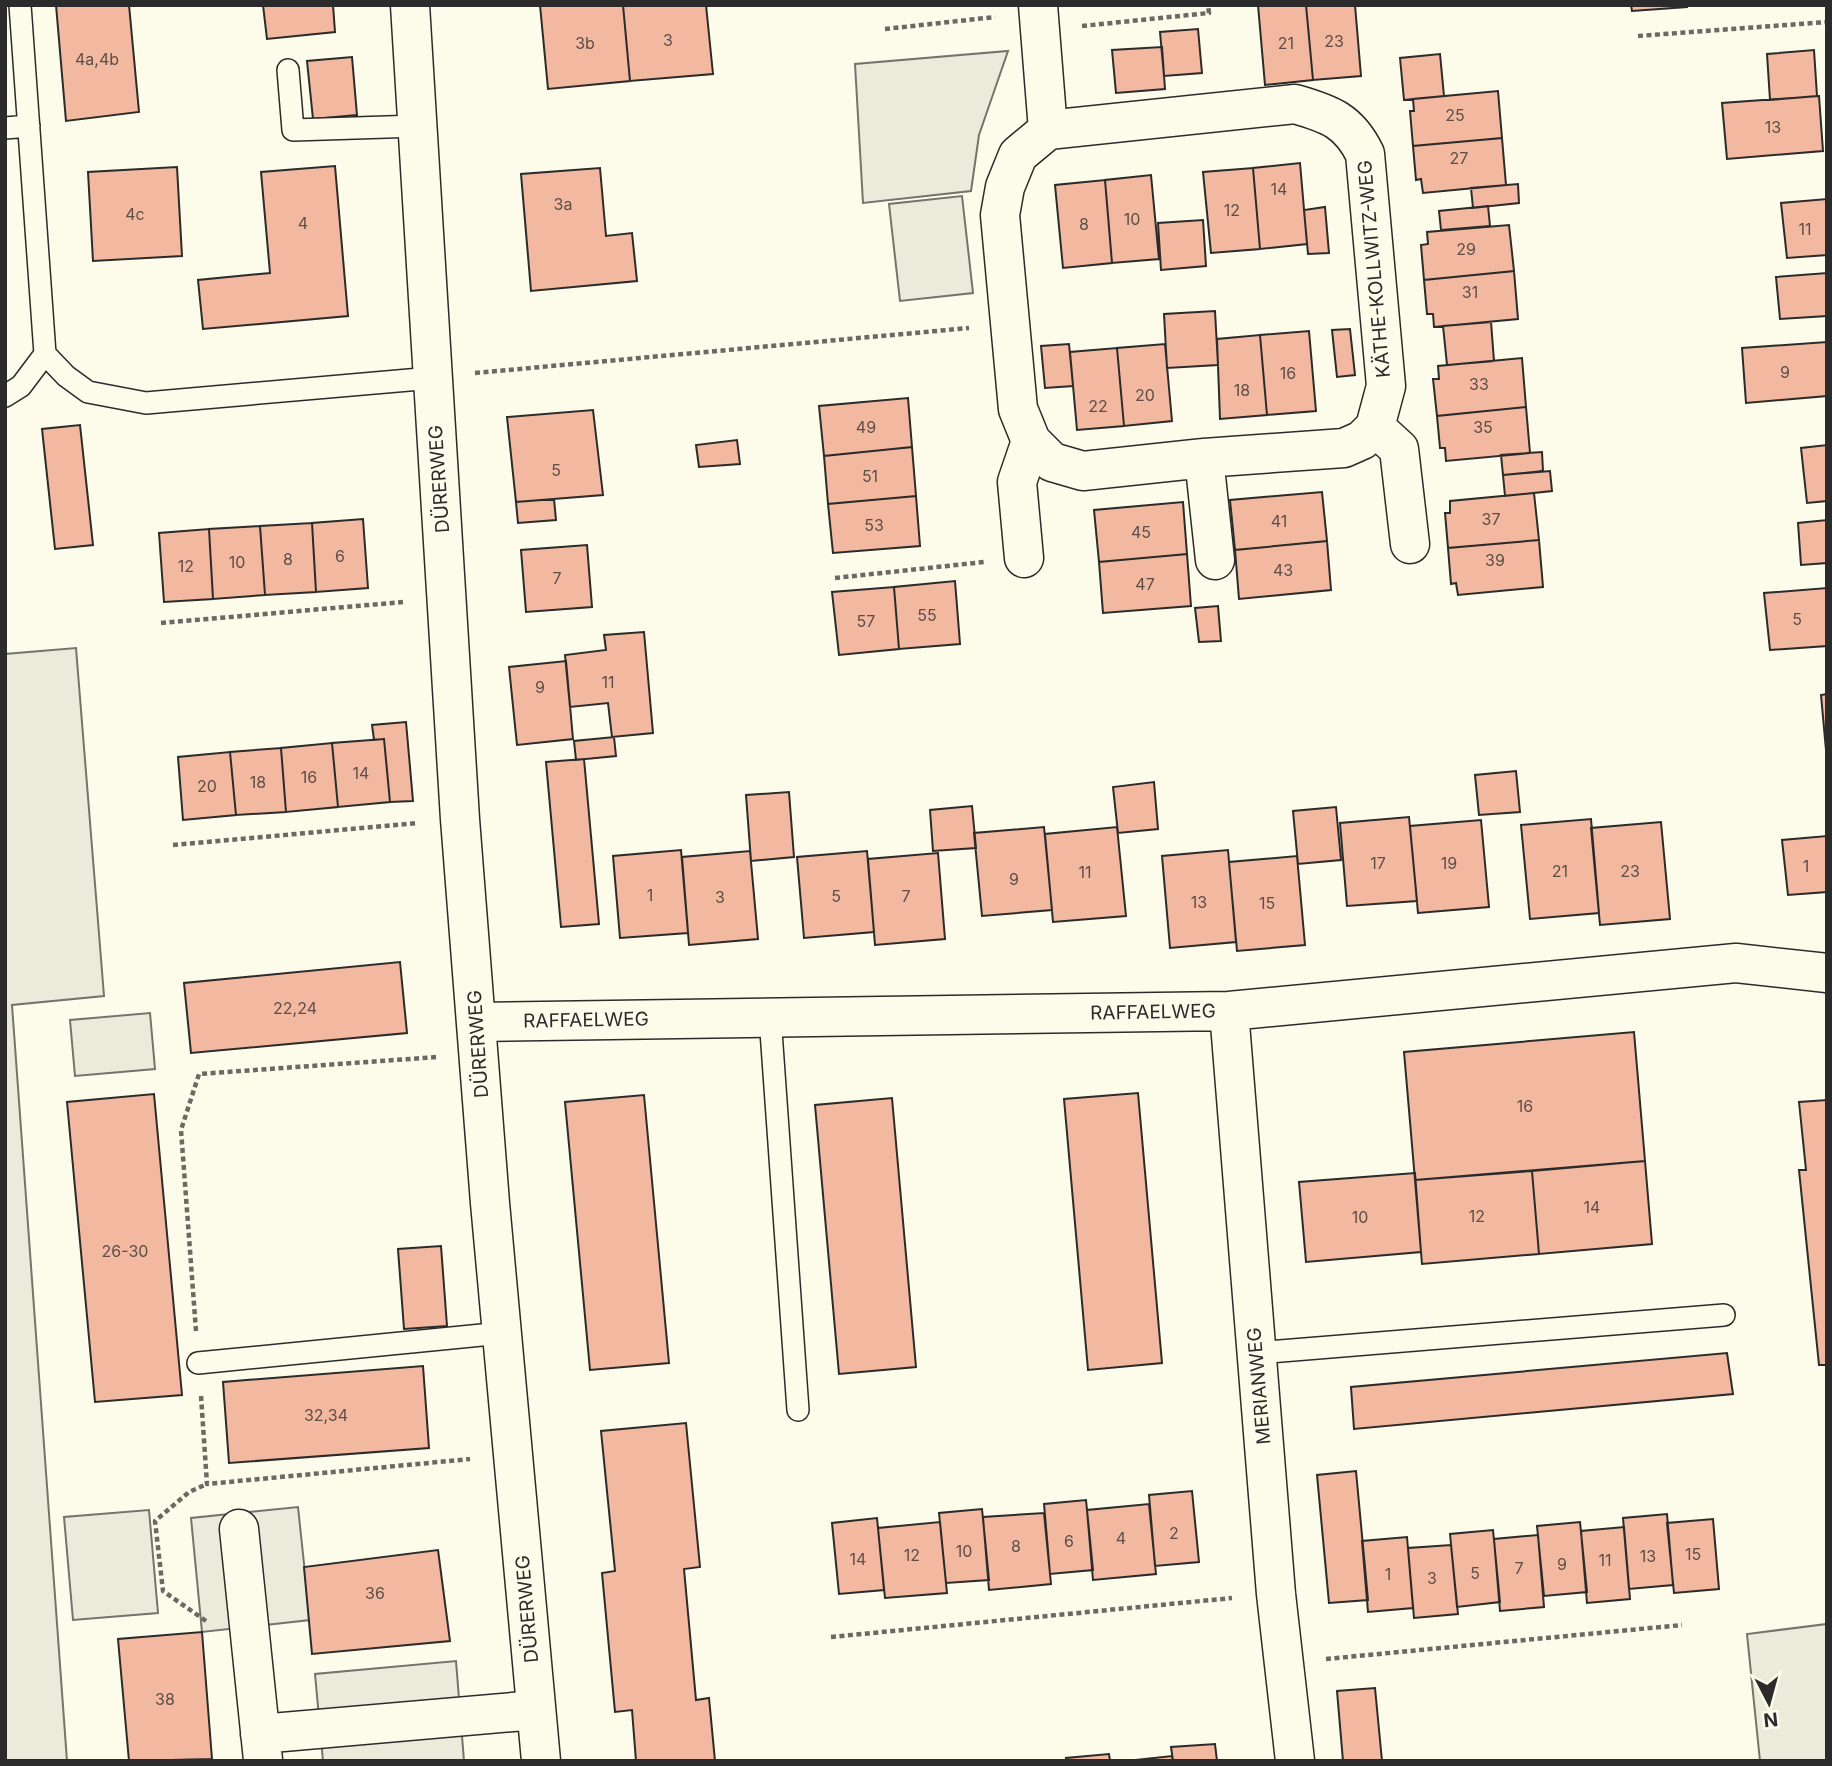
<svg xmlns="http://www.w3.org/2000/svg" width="1832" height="1766" font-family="Inter,sans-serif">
	<rect width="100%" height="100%" fill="#fdfbea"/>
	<path fill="#ecebdb" stroke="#74746e" stroke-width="2" d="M1008,51L979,135L971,191L863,203L855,64Z
		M962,196L973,293L900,301L889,204Z
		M76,648L104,996L12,1005L67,1761H5V654Z
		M150,1013L155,1069L75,1076L70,1020Z
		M149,1510L158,1613L73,1620L64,1517Z
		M1827,1624V1761H1760L1747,1634Z"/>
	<path fill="#eceadb" stroke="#74746e" stroke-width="2" d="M298,1507L310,1620L202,1632L191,1518Z
		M456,1661L464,1761H323L315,1674Z"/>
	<path fill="#f2b8a0" stroke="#2b2b2b" stroke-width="2" d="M56,5H129L139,112L66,121Z
		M263,5H333L335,32L267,39Z
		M540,5H623L630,81L548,89Z
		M623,5H706L713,74L630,81Z
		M1258,5H1306L1313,80L1265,85Z
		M1306,5H1355L1361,76L1313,80Z
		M1631,5H1687V7L1632,11Z
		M1198,29L1202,73L1164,76L1160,32Z
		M1162,47L1165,89L1116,93L1112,50Z
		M1814,50L1817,96L1770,100L1767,54Z
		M1440,54L1444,96L1404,100L1400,58Z
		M352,57L357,115L313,119L307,61Z
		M1498,91L1502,138L1413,146L1410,111H1414L1413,99Z
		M1819,96L1823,151L1727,159L1722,103Z
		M1502,138L1506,185L1423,193L1421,179L1416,180L1413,146Z
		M1300,163L1307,244L1260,249L1253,168Z
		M335,166L348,316L203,329L198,280L270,273L261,172Z
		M177,167L182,256L93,261L88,172Z
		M600,168L606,236L632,233L637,281L531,291L521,174Z
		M1253,168L1260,249L1211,253L1203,172Z
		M1151,175L1159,259L1112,263L1105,180Z
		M1105,180L1112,263L1063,268L1055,185Z
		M1518,184L1519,203L1473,208L1471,188Z
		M1827,199V255L1787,258L1781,203Z
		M1488,206L1490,226L1441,230L1439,211Z
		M1325,207L1329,253L1308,254L1304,210Z
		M1203,220L1206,266L1161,270L1158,223Z
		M1509,225L1514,271L1424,280L1421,245L1428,244L1427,232Z
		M1514,271L1518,319L1434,327L1433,314H1427L1424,280Z
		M1827,273V316L1780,319L1776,277Z
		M1215,311L1218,365L1167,368L1164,314Z
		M1491,322L1494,361L1447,365L1443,326Z
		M1350,329L1355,375L1337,377L1332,330Z
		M1309,331L1316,411L1267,415L1260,335Z
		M1260,335L1267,415L1220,419L1217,339Z
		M1827,342V396L1746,403L1742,348Z
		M1069,344L1073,386L1045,388L1041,346Z
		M1165,344L1172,421L1124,426L1117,348Z
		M1117,348L1124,426L1077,430L1070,352Z
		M1522,358L1526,407L1437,416L1433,379H1439L1438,366Z
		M908,398L912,447L824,456L819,406Z
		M1526,407L1530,453L1446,461L1445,448H1440L1437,416Z
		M593,410L603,495L516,502L507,417Z
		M80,425L93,545L55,549L42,429Z
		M737,440L740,464L699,467L696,445Z
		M1827,445V501L1807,503L1801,448Z
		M912,447L916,496L828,504L824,456Z
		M1542,452L1543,471L1503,475L1501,455Z
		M1550,471L1552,491L1505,496L1503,475Z
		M1322,492L1327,541L1235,550L1230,500Z
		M1534,493L1539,540L1448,548L1445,513H1450V501Z
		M916,496L920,546L833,553L828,504Z
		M554,499L556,520L518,523L516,502Z
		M1183,502L1187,554L1099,562L1094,510Z
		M363,519L368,588L316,592L312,523Z
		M1827,520V563L1801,565L1798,523Z
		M312,523L316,592L265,595L260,526Z
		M260,526L265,595L213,599L209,529Z
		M209,529L213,599L164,602L159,533Z
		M1539,540L1543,587L1458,595L1456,583L1451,584L1448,548Z
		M1327,541L1331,590L1239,599L1235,550Z
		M587,545L592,607L526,612L521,550Z
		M1187,554L1191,606L1103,613L1099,562Z
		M955,581L960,644L899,649L894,587Z
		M894,587L899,649L839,655L832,592Z
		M1827,588V646L1770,650L1764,593Z
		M1218,606L1221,641L1199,642L1195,608Z
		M644,632L653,733L612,737L608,703L570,707L565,655L606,650L604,635Z
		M566,661L573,739L517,745L509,667Z
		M1827,694V750H1826L1821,695Z
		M406,722L413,801L390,802L384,739L374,740L372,725Z
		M614,737L616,756L576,760L574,741Z
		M384,739L390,802L338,807L332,743Z
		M332,743L338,807L286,812L281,748Z
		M281,748L286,812L236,815L230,752Z
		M230,752L236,815L183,820L178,757Z
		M584,759L599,924L561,927L546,762Z
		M1516,771L1520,812L1479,815L1475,775Z
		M1154,782L1158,829L1118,833L1113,787Z
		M789,792L794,857L751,861L746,795Z
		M972,806L976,848L933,851L930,810Z
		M1336,807L1341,860L1298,864L1293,811Z
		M1409,817L1417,901L1347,906L1340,823Z
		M1591,819L1599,913L1530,919L1521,825Z
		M1481,820L1489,907L1418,913L1410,826Z
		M1661,822L1670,919L1600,925L1591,828Z
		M1044,827L1052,910L982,916L974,833Z
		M1117,827L1126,916L1053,922L1045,834Z
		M1827,836V892L1788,895L1782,840Z
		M681,850L688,933L620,938L613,856Z
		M1228,850L1236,942L1170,948L1162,856Z
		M750,851L758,939L689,945L682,857Z
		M867,851L874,932L804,938L797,857Z
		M938,853L945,939L875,945L868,859Z
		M1297,856L1305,945L1237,951L1229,862Z
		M400,962L407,1033L191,1053L184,983Z
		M1634,1032L1645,1161L1415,1180L1404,1052Z
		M1138,1093L1162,1363L1088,1370L1064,1099Z
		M154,1094L182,1395L95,1402L67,1102Z
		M644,1095L669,1363L590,1370L565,1102Z
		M892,1098L916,1367L839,1374L815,1105Z
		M1827,1100V1365H1819L1799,1170H1806L1799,1102Z
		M1645,1161L1652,1244L1539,1254L1532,1171Z
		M1532,1171L1539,1254L1422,1264L1415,1180Z
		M1415,1173L1421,1252L1306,1262L1299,1182Z
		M441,1246L447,1326L404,1329L398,1249Z
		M1727,1353L1733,1394L1354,1429L1351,1387Z
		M423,1366L429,1448L229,1463L223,1382Z
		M686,1423L700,1567L684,1569L696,1700L709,1698L715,1761H636L632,1710L615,1712L602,1573L615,1571L601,1431Z
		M1356,1471L1368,1600L1329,1603L1317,1475Z
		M1192,1491L1199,1562L1155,1566L1149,1495Z
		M1086,1500L1093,1570L1050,1574L1044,1504Z
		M1149,1504L1156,1574L1093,1580L1087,1510Z
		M982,1509L989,1580L946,1583L939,1513Z
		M1044,1513L1051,1584L989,1590L983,1517Z
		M1667,1514L1673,1585L1629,1589L1623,1518Z
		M877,1518L884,1590L839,1594L832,1523Z
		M1713,1519L1719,1589L1674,1593L1667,1523Z
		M940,1522L947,1593L885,1598L878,1528Z
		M1580,1522L1587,1592L1544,1596L1537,1526Z
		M1624,1527L1630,1599L1587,1603L1581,1531Z
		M1493,1530L1500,1602L1457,1607L1450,1534Z
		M1538,1535L1544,1607L1500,1611L1494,1539Z
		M1407,1537L1413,1608L1368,1612L1362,1541Z
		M1451,1545L1458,1614L1414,1618L1408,1548Z
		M438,1550L450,1641L312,1654L304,1567Z
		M202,1632L212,1759L129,1761L118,1639Z
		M1375,1688L1382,1761H1343L1337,1691Z
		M1215,1744L1217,1761H1173L1171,1747Z
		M1109,1754L1110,1761H1067L1066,1758Z
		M1172,1756L1173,1761H1126Z"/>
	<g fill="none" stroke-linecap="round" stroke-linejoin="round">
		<defs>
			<path id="service" d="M20,5L45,354L66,376L88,392L146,403L432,378
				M288,70L293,130L418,126
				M5,128L29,126
				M5,396L21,386L45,354
				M770,1017L798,1410
				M1256,1353L1724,1315
				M198,1363L502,1333"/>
			<path id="minor" d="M410,5L460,819L490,1203L541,1761
				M1038,5L1048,130
				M1295,104C1330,114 1349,121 1365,154L1386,386L1375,427L1362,440L1344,448L1204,458L1083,471L1052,462L1031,441L1018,409L1000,215L1005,187L1018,155L1048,130Z
				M1375,427L1399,449L1410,544
				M1204,458L1215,560
				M1024,558L1017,482L1031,441
				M1229,1011L1276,1594L1295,1761
				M476,1022L1229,1011L1736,963L1827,973
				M239,1529L263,1760
				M260,1734L536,1710"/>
		</defs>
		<use href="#service" stroke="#2b2b2b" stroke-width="24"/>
		<use href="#minor" stroke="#2b2b2b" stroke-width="41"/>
		<path stroke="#6a6964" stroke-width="4.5" stroke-dasharray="5 3.5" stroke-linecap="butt" d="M1082,26L1209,13L1208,5
			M885,29L995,17
			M1638,36L1827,22
			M475,373L969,328
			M835,578L984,562
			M161,623L403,602
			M173,845L418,823
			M196,1331L181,1130L199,1074L437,1057
			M201,1396L207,1484L470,1459
			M206,1621L163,1591L155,1521L189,1492L207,1484
			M831,1637L1232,1598
			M1326,1659L1682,1625"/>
		<use href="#service" stroke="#fdfbea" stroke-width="21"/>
		<use href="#minor" stroke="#fdfbea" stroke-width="38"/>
	</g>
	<g text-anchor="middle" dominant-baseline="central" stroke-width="5" stroke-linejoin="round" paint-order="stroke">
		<g font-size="16" fill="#5d4e48">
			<text x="668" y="40">3</text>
			<text x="1334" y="41">23</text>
			<text x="585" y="43">3b</text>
			<text x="1286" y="43">21</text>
			<text x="97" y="59">4a,4b</text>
			<text x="1455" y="115">25</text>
			<text x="1773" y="127">13</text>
			<text x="1459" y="158">27</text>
			<text x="1279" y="189">14</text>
			<text x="563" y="204">3a</text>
			<text x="1232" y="210">12</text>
			<text x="135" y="214">4c</text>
			<text x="1132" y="219">10</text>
			<text x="303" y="223">4</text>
			<text x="1084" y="224">8</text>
			<text x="1805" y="229">11</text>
			<text x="1466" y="249">29</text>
			<text x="1470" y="292">31</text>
			<text x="1785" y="372">9</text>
			<text x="1288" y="373">16</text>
			<text x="1479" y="384">33</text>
			<text x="1242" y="390">18</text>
			<text x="1145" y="395">20</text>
			<text x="1098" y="406">22</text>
			<text x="866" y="427">49</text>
			<text x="1483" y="427">35</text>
			<text x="556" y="470">5</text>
			<text x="870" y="476">51</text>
			<text x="1491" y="519">37</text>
			<text x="1279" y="521">41</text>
			<text x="874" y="525">53</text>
			<text x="1141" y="532">45</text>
			<text x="340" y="556">6</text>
			<text x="288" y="559">8</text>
			<text x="1495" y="560">39</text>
			<text x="237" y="562">10</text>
			<text x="186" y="566">12</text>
			<text x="1283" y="570">43</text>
			<text x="557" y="578">7</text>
			<text x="1145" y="584">47</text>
			<text x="927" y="615">55</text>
			<text x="1797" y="619">5</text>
			<text x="866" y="621">57</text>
			<text x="608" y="682">11</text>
			<text x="540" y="687">9</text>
			<text x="361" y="773">14</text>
			<text x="309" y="777">16</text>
			<text x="258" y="782">18</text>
			<text x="207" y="786">20</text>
			<text x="1378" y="863">17</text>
			<text x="1449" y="863">19</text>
			<text x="1806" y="866">1</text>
			<text x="1560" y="871">21</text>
			<text x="1630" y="871">23</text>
			<text x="1085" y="872">11</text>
			<text x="1014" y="879">9</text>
			<text x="650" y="895">1</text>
			<text x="836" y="896">5</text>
			<text x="906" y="896">7</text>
			<text x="720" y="897">3</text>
			<text x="1199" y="902">13</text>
			<text x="1267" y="903">15</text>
			<text x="295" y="1008">22,24</text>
			<text x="1525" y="1106">16</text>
			<text x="1592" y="1207">14</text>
			<text x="1477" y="1216">12</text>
			<text x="1360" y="1217">10</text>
			<text x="125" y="1251">26-30</text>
			<text x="326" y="1415">32,34</text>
			<text x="1174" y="1533">2</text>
			<text x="1121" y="1538">4</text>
			<text x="1069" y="1541">6</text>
			<text x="1016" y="1546">8</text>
			<text x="964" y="1551">10</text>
			<text x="1693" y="1554">15</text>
			<text x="912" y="1555">12</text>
			<text x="1648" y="1556">13</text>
			<text x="858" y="1559">14</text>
			<text x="1605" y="1560">11</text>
			<text x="1562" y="1564">9</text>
			<text x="1519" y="1568">7</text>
			<text x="1475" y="1573">5</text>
			<text x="1388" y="1574">1</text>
			<text x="1432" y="1578">3</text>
			<text x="375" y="1593">36</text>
			<text x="165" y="1699">38</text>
		</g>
		<g font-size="19" fill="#2b2b2b" stroke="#fdfbea">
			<text transform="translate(1374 269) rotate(-95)">KÄTHE-KOLLWITZ-WEG</text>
			<text transform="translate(439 479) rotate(-94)">DÜRERWEG</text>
			<text transform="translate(1153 1012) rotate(-1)">RAFFAELWEG</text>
			<text transform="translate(586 1020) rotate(-1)">RAFFAELWEG</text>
			<text transform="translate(478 1044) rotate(-94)">DÜRERWEG</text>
			<text transform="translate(1259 1386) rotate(-95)">MERIANWEG</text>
			<text transform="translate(527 1609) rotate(-95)">DÜRERWEG</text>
		</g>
	</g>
	<rect width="1832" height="1766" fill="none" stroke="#2b2b2b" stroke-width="14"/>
	<g transform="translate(1769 1703) rotate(174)" stroke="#fdfbea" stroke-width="5" paint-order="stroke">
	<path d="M0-5L12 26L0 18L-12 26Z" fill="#2b2b2b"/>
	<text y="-10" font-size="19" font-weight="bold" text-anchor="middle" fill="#2b2b2b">N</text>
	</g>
</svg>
